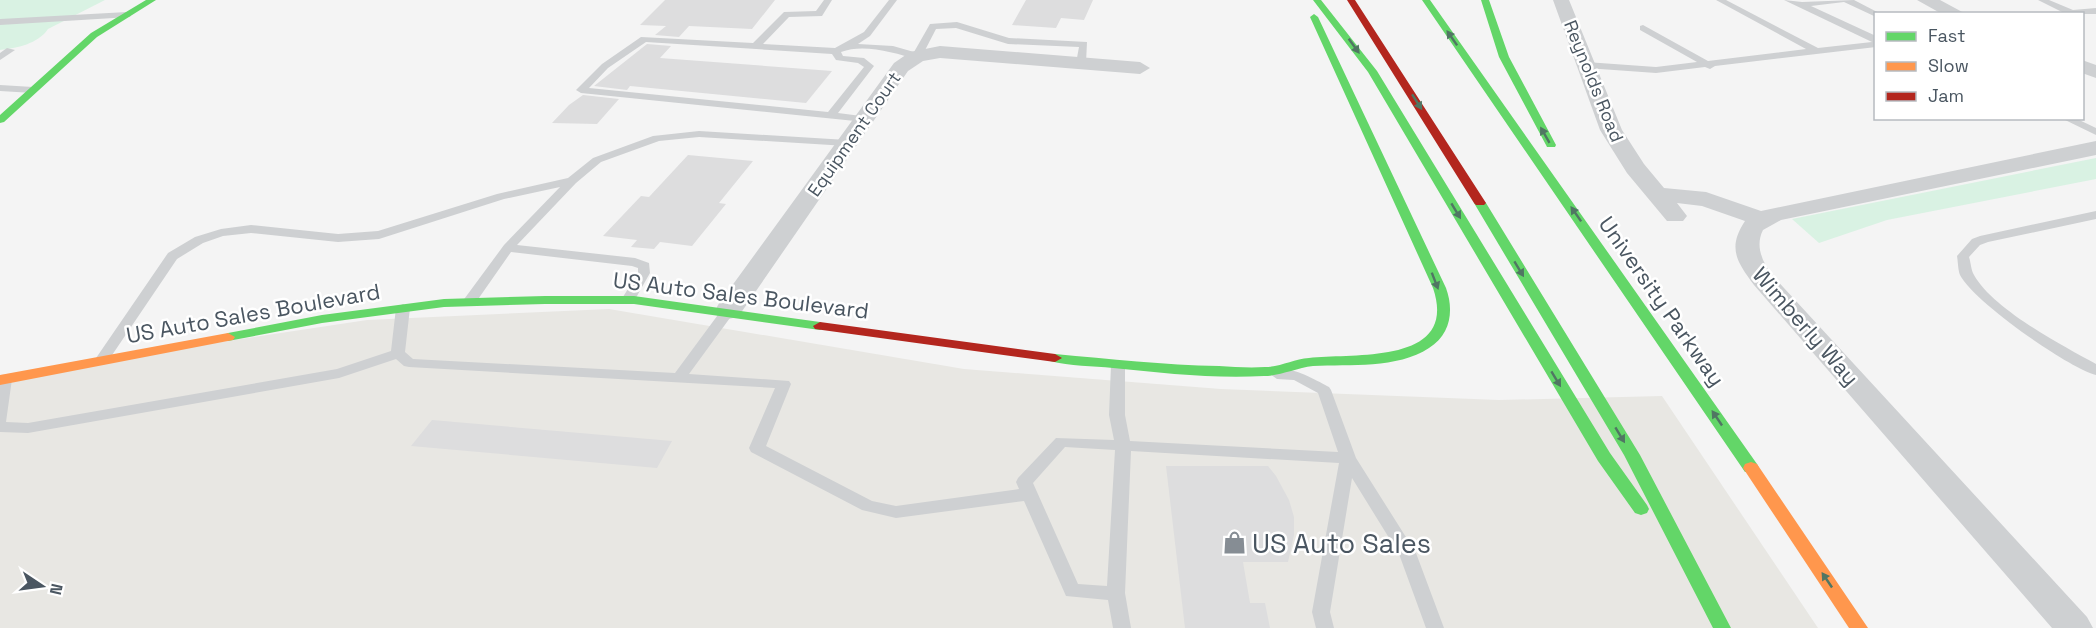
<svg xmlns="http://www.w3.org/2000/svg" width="2096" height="628" font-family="'Space Grotesk',sans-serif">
	<rect width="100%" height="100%" fill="#f4f4f4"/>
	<path fill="#e8e7e3" d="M609,309L964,369L1221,389L1499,400L1662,396L1818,628H0V375L367,320Z"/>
	<path fill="#d9f2e3" d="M0,0H105L48,29C38,44 17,48 0,50Z
		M2096,158V179L1887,220L1819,243L1792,219Z"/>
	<path fill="#ddddde" d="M665,0H775L752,29L689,26L679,37L655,35L666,26L640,25Z
		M1026,0H1093L1084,20L1061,18L1056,28L1012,25Z
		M647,44L671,46L660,58L832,71L806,103L630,86L627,90L594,86Z
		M583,95L619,99L597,124L552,123L569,105Z
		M688,155L753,161L719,203L726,204L692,246L660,242L654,249L631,247L637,240L603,236L641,196L649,197Z
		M432,420L672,441L657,468L411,446Z
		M1166,466H1268L1276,476L1289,500L1294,517V535L1288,562H1243L1250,603H1265L1270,628H1185Z"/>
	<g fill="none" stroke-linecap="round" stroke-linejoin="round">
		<path fill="#ced0d2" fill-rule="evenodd" d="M824,0H832L822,16L789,17L763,44L835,48L864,32L889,0H897L870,36L858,44L893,46L914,52L930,24L957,22L1009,38L1087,42L1086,63L1081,66L1076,63L1079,47L1008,44L956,28L936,29L922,56L917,59C894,53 864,43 841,52L843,56L864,58L874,66L838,113L869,117L870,119L865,122L581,93L576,90L602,64L641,37L753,43L784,12L816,11ZM646,42L832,54L836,60L858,63L864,67L828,112L589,88L608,68Z
			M1716,0H1726L1818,48L1872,42L1784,0L1802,2L1854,0L1881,14H1876L1874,16L1844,2L1811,6L1876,36V47L1715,66L1710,69L1705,67L1656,73L1586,68L1581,65L1586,62L1656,67L1697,62L1640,30V26L1643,25L1708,61L1806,49Z
			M2038,0H2049L2073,10L2096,8V14H2066Z
			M127,12L131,15L130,17L0,25V19Z
			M7,48L15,50L0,60V53Z
			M0,85L33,87L38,90L33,93L0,91Z
			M2061,118H2075L2096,128V135Z
			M699,131L847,140L852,143L847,146L699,137L659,141L601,162L576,183L517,245L635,258L649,263L650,273L633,303H623L621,300L638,273V268L632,266L511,252L474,305L469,306L462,302L504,245L560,187L504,199L379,239L338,242L251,233L223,236L203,243L177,259L106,364L101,365L94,361L168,253L195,237L221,229L251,225L338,234L378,231L497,194L568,178L593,158L653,136Z
			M2096,211V219L1988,242L1980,245L1969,257C1971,263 1971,270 1974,275C1993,309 2061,345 2096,364V375C2067,367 1974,302 1960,275C1958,270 1958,262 1957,256L1972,239L1980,236Z
			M403,304L410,308L405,352L413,359L675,373L723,308H733L735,311L689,374L789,381L791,384L766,446L872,501L896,506L1019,489L1016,482L1018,478L1056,438L1114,440L1109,415L1111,365L1118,361L1125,365V415L1130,441L1338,452L1318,393L1294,380L1277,379L1270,374C1283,360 1316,380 1329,387L1331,390L1356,458L1416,553L1444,628H1426L1399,554L1352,478L1330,612L1334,628H1316L1312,612L1339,463L1131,451L1125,593L1131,628H1113L1108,600L1066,596L1024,501L896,518L862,510L751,452L749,448L775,388L409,367L404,366L396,359L339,378L28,433L0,432V376H10L12,379L6,422L28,423L337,369L391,351L396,308ZM1065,447L1115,450L1107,586L1078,584L1033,483Z"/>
		<path fill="#ced0d2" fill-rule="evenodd" d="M1553,0H1569L1622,130L1644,164L1664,188L1706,192L1761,211L2096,141V155L1781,220L1763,230C1755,246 1762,261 1772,275L2087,617L2093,628H2052L1754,285C1737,262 1727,248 1745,221L1702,206L1677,203L1687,216L1683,221H1667L1627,173L1600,130Z
			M1917,0H1940L1966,14H1942Z
			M940,46L1140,62L1150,68L1140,74L940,58L923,61L908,71L738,317L728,319L718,317L715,311L718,305L894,63L910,52Z
			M2082,60L2096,65V78L2082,73Z"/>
		<path fill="#63d668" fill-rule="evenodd" d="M146,0H156L97,37L4,122L0,123V115L91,33Z
			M1313,0H1321L1377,71L1610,453L1647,505L1649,509L1647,513L1641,515L1635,513L1598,461L1368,72Z
			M1422,0H1430L1757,464L1759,468L1757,472H1745Z
			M1481,0H1489L1509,57L1556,145L1555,147H1547L1546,145L1499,57Z
			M1314,14L1318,17L1446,288C1454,310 1451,334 1429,348C1397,369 1350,364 1313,366C1296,368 1280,376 1264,376C1214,379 1163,373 1113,368C1093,366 1070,366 1050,361L1048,358L1050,355L1055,354C1110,359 1164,365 1219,366C1234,367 1250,368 1265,367C1280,367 1294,359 1309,358C1355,353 1459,365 1433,288L1310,17Z
			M1480,199L1486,203L1640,455L1731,628H1713L1624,455L1474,203Z
			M545,296H634L820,322L827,326L820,330L634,304H545L444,307L322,323L228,341L221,337L228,333L322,315L444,299Z"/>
		<path fill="#ff974d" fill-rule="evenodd" d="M228,333L235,337L233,340L0,385V375Z
			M1751,462L1757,464L1868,628H1849L1743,468L1745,464Z"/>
		<path fill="#b3261e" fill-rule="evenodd" d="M1347,0H1355L1486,203L1484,205H1476L1474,203Z
			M820,322L1055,354L1062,358L1055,362L815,329L813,326Z"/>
	</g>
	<defs><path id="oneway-solid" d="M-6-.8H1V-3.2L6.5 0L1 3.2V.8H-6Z" transform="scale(1.5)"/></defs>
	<g fill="#507663">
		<use href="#oneway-solid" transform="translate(1452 38) rotate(-125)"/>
		<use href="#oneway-solid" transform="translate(1354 46) rotate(54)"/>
		<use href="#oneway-solid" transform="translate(1417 102) rotate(57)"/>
		<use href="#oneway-solid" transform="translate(1545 135) rotate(-120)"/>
		<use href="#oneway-solid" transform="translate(1456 211) rotate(59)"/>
		<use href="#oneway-solid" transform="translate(1576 214) rotate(-125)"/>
		<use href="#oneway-solid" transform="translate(1519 269) rotate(59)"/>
		<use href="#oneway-solid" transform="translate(1435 281) rotate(69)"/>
		<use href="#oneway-solid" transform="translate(1556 379) rotate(59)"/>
		<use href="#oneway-solid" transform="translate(1717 418) rotate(-124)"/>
		<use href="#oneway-solid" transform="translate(1620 435) rotate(59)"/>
		<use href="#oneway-solid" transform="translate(1827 580) rotate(-124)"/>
	</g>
	<defs>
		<symbol id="shop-bare" viewBox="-9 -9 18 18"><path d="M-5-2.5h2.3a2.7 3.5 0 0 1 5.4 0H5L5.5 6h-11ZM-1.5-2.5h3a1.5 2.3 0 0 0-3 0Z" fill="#868d94" stroke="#fff" stroke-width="2.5" paint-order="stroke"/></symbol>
	</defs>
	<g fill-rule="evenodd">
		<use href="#shop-bare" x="1218" y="526" width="33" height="33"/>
	</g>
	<g text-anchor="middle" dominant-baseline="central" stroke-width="5" stroke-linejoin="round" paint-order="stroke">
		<g font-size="18" fill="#4a5661" stroke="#fff">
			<text transform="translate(1594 81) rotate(68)">Reynolds Road</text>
			<text transform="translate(854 134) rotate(-55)">Equipment Court</text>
		</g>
		<g font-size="22" fill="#4a5661" stroke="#fff">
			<text transform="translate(741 295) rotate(7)">US Auto Sales Boulevard</text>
			<text transform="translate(1662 301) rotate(55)">University Parkway</text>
			<text transform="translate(253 313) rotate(-10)">US Auto Sales Boulevard</text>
			<text transform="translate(1806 326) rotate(49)">Wimberly Way</text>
		</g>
		<g font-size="27" fill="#4a5661" stroke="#fff" text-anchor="start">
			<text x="1252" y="543">US Auto Sales</text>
		</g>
	</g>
	<rect x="1874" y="12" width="210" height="108" fill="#ffffff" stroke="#b7bbc0" stroke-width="1.5"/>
	<rect x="1886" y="32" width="30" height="9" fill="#63d668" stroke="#b7bbc0" stroke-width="1.5"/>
	<text x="1928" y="42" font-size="18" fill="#4a5661">Fast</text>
	<rect x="1886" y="62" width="30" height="9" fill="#ff974d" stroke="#b7bbc0" stroke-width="1.5"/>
	<text x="1928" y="72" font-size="18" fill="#4a5661">Slow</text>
	<rect x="1886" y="92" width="30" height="9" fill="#b3261e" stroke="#b7bbc0" stroke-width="1.5"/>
	<text x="1928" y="102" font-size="18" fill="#4a5661">Jam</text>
	<g transform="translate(42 586) rotate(103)" stroke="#ffffff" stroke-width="4.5" paint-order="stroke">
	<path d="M0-4.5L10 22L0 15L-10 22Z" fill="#4a5661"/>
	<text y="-9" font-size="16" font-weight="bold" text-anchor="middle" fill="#4a5661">N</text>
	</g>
</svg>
